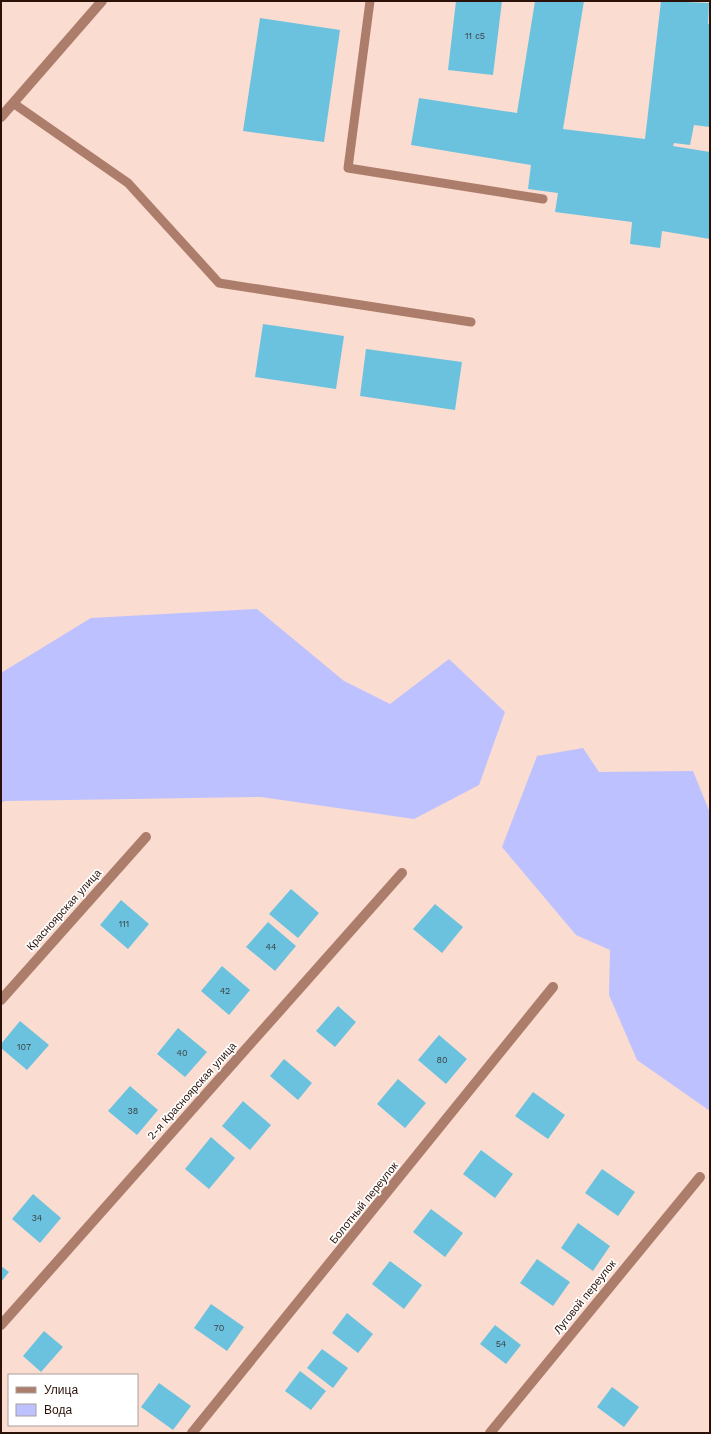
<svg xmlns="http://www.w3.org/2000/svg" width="711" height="1434" font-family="'Work Sans',sans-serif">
	<rect width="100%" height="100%" fill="#fadcd0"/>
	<path fill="#bdc1ff" d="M257,609L344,681L390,704L449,659L505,712L479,785L414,819L261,797L5,801L1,803V673L91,618Z
		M583,748L599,772L693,771L710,813V1111L637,1060L609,995L610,950L576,935L502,847L537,756Z"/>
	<path fill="#6bc2df" d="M456,1H502L493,75L448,70Z
		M535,1H584L563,129L645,139L661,1L709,3L708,24H710V127L694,125L690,145L674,143L673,146L710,152V239L662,231L660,248L630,244L632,222L555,212L558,193L528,189L531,165L411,145L419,98L517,113Z
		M260,18L340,30L324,142L243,131Z
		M263,324L344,336L336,389L255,377Z
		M366,349L462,362L455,410L360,396Z
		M291,889L319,913L298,938L269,914Z
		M121,900L149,924L128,949L100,925Z
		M435,904L463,927L442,953L413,929Z
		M268,922L296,946L275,971L246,947Z
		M222,966L250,990L229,1015L201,991Z
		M338,1006L356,1022L335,1047L316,1031Z
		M20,1021L49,1045L27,1070L1,1048V1044Z
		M178,1028L207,1052L185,1077L157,1054Z
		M439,1035L467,1059L446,1084L418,1060Z
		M284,1059L312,1083L298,1100L270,1076Z
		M398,1079L426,1103L405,1128L377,1104Z
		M130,1086L158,1110L137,1135L108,1111Z
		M533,1092L565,1115L548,1139L515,1116Z
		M243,1101L271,1125L250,1150L222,1126Z
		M211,1137L235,1158L209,1189L185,1169Z
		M481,1150L513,1174L495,1198L463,1174Z
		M602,1169L635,1192L618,1216L585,1193Z
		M33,1194L61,1218L40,1243L12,1219Z
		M431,1209L463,1233L445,1257L413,1232Z
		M578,1223L610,1246L593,1271L561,1248Z
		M537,1259L570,1282L553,1306L520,1283Z
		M390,1261L422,1285L404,1309L372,1284Z
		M1,1266L9,1272L1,1282Z
		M211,1304L244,1327L227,1351L194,1328Z
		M347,1313L373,1334L358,1353L332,1333Z
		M495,1325L521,1345L506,1364L480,1344Z
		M44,1331L63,1347L41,1372L23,1356Z
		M322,1349L348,1368L333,1388L307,1368Z
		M300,1371L326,1391L311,1410L285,1391Z
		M159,1383L191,1406L173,1430L141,1407Z
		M612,1387L639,1407L624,1427L597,1407Z"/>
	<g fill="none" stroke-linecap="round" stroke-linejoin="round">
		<path stroke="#ad7d6b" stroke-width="9" d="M370,1L348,168L543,199
			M13,103L128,183L219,283L471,322"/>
		<path stroke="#ad7d6b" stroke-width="10" d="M1,1000L146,837
			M1,1325L402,873
			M192,1433L553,987
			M490,1433L700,1177"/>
		<path stroke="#ad7d6b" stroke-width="10" d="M1,117L102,1"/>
	</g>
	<g text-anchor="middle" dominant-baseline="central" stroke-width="3.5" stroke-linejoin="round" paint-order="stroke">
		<g font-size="9" fill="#3b3d3d">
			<text x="475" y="36">11 с5</text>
			<text x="124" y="924">111</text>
			<text x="271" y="947">44</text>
			<text x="225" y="991">42</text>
			<text x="24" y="1047">107</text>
			<text x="182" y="1053">40</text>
			<text x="442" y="1060">80</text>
			<text x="133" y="1111">38</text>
			<text x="37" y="1218">34</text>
			<text x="219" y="1328">70</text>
			<text x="501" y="1344">54</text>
		</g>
		<g font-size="11" fill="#2b1107" stroke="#fff">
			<text transform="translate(64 910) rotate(-48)">Красноярская улица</text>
			<text transform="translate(192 1091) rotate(-48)">2-я Красноярская улица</text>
			<text transform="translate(364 1203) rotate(-51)">Болотный переулок</text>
			<text transform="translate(585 1297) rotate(-51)">Луговой переулок</text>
		</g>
	</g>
	<rect width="711" height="1434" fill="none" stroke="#2b1107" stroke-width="4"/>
	<rect x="8" y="1374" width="130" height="52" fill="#ffffff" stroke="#aaa09c"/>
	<rect x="16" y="1387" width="20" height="6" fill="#ad7d6b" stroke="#aaa09c"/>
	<text x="44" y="1394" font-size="12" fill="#2b1107">Улица</text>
	<rect x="16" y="1404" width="20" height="12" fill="#bdc1ff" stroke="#aaa09c"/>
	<text x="44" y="1414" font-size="12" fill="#2b1107">Вода</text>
</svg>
